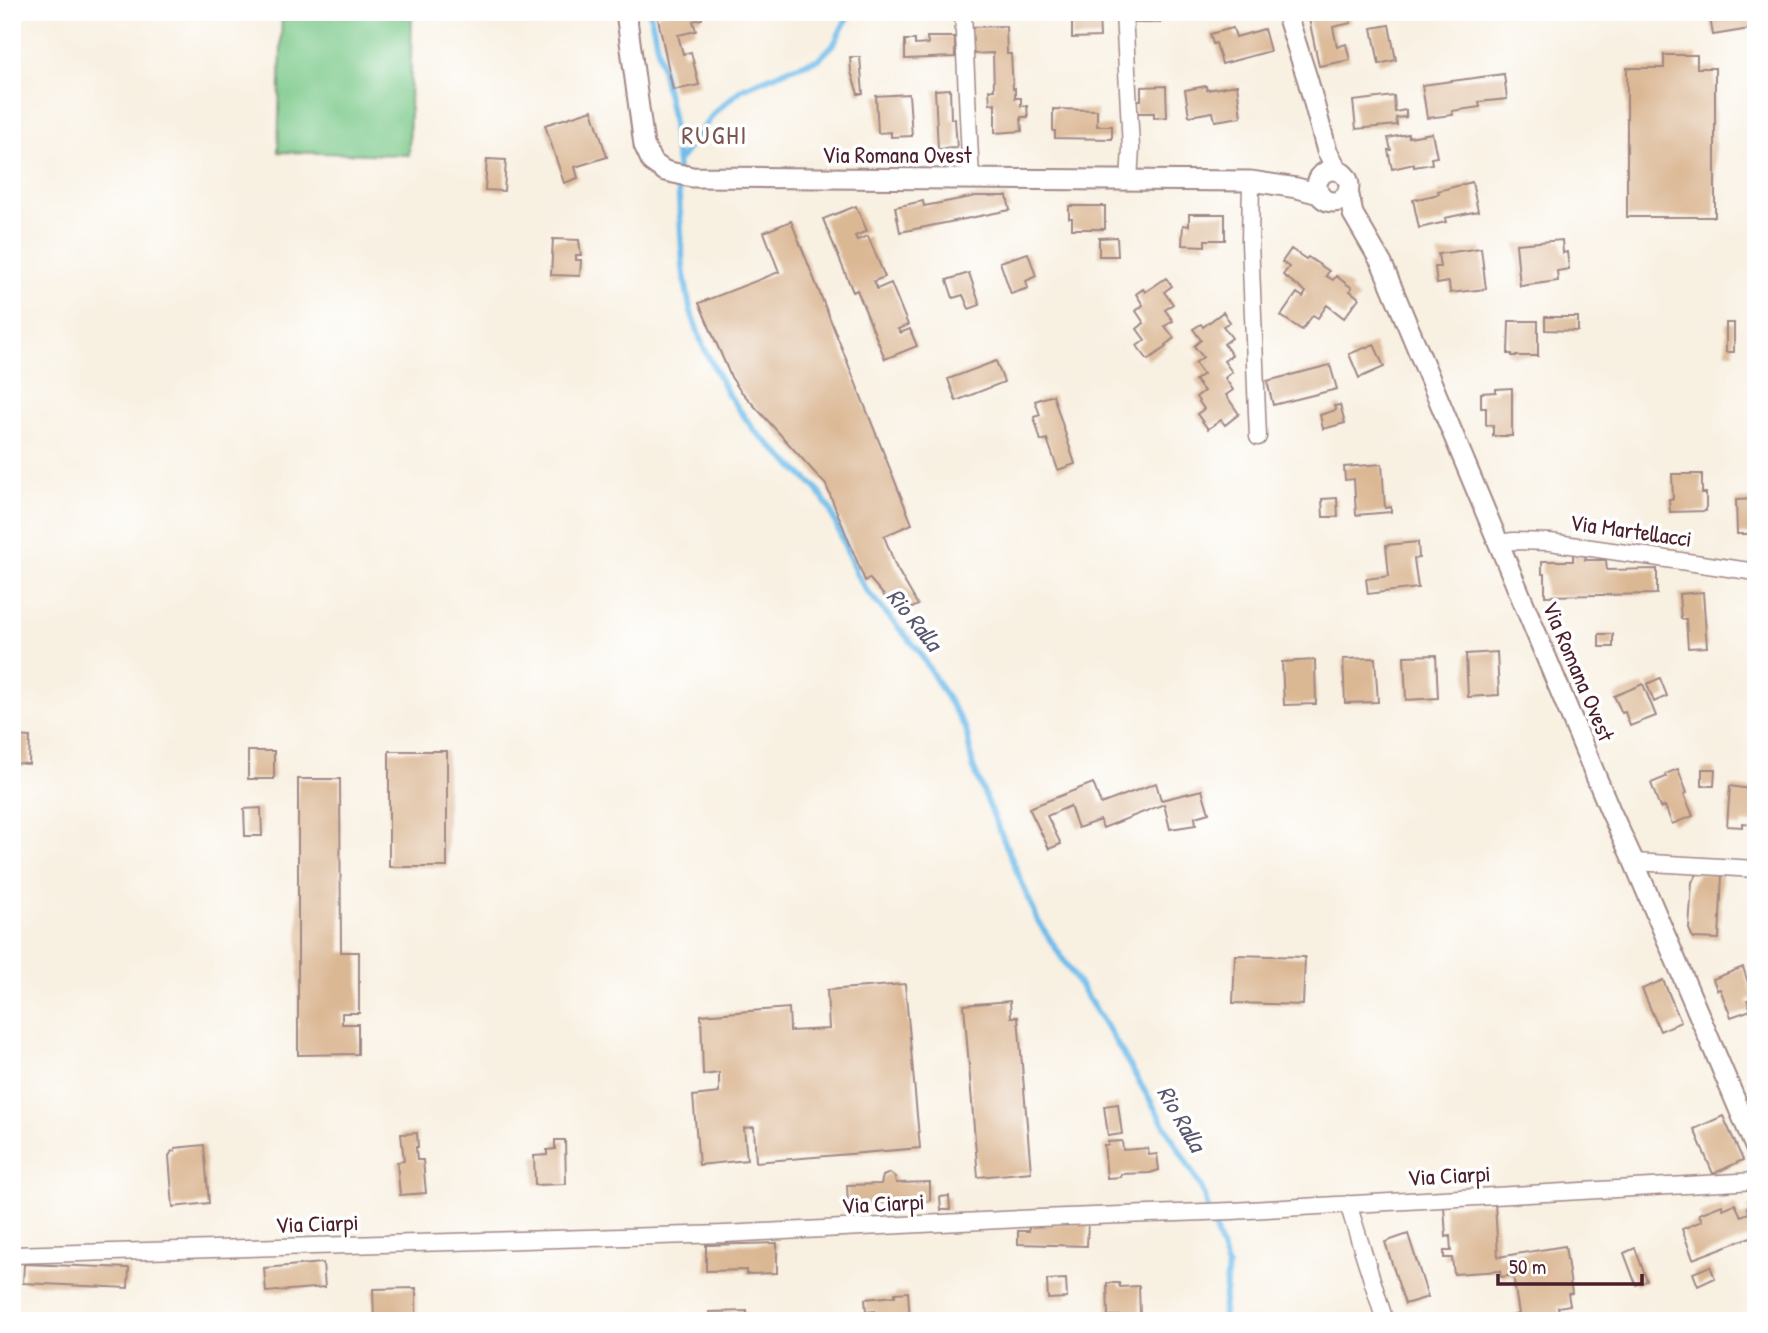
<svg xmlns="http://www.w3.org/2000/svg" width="1768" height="1333" font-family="'Patrick Hand',sans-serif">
	<rect width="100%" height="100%" fill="#fff"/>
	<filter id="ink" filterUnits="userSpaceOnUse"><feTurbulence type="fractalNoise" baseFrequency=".0143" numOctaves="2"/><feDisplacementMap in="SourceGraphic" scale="14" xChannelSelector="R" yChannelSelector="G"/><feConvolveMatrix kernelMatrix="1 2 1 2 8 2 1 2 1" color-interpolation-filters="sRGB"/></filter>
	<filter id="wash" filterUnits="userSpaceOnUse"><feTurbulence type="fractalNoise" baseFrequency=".00686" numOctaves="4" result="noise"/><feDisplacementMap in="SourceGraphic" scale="28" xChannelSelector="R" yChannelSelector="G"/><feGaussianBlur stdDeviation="1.57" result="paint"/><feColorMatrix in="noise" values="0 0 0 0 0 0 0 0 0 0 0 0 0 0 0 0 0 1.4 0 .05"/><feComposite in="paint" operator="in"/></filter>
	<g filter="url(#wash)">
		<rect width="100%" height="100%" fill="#f8f0e1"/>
		<path fill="#7bc98a" stroke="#62745a" stroke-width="2" d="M282,12H412L409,155L278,152Z"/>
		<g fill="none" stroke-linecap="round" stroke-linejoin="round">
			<path stroke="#71bdea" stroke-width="6" d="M650,12L672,116L677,162
				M850,12L834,44L819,59L792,68L742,89L715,112L677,163L683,268L690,309L703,346L728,394L754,430L816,488L830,509L856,573L866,590L918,650L966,729L973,767L1038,921L1110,1032L1201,1187L1228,1267L1222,1321"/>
		</g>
		<g id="blocks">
			<path fill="#dbb894" d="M668,12H701L702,19L693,21L696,31L678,35L683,54L691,52L699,85L673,90L657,14Z
				M1072,12H1095V14H1099L1100,37L1072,38Z
				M1134,12H1160V23H1135Z
				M1183,12H1204L1205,18L1184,19Z
				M1339,12H1349L1351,23L1333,27L1337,47L1346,44L1350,60L1319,66L1309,19Z
				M1709,12H1756V28L1713,35Z
				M1389,25L1396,60L1379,64L1372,28Z
				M1006,26L1007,54H1011L1013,89L1015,88V98H1021V106H1027L1028,117H1021L1022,131L995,133V103L990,104L989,90H994L993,53L971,54L970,27Z
				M1233,28L1236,37L1264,29L1270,51L1222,64L1216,43L1213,44L1210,34Z
				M927,37H955V57L905,59V40H915V45L928,44Z
				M1664,55H1697V68H1715V217H1627V68H1664Z
				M850,57H860L863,94H858L851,72Z
				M1504,74L1507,99L1479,102L1480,107L1452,111L1453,115L1427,118L1422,85Z
				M1237,85L1241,117L1215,121L1213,112L1189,116L1185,90L1206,86L1207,90Z
				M1166,86L1167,117L1154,118V113H1135V100H1141V87Z
				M950,89L951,119H955L957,148L938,149L935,90Z
				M909,94L912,136L891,137V132L878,133L876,96Z
				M1394,96L1395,112L1406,110V117L1396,118L1397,125L1356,129L1353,101Z
				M1053,109L1097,110V126H1112V139L1055,138V131H1053Z
				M592,110L607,157L575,167L578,178L564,183L545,125Z
				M1432,133L1437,157L1431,158L1432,164L1414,167V164L1392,169L1388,150H1391L1388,138L1408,134L1409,137Z
				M487,159L506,160L504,191L485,190Z
				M1472,182L1478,211L1445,218L1446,222L1419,228L1413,200L1439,194L1438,191Z
				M976,196H1007L1010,210L900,232L895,207L923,201L924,206Z
				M856,206L867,231L855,236L857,240L868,236L885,277L874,281L877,289L891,283L908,325L898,329L900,333L910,329L917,346L885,359L857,290L853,292L823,219Z
				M1069,206H1105V229H1072V218H1069Z
				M1189,214H1225V240H1205V246L1182,245L1183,225L1189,226Z
				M791,221L912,524L884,536L896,567L918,605L900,614L869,578L865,581L826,485L739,389L731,377L699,303L779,272L764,232Z
				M1117,237L1118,256H1099V238Z
				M553,239L579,240L581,255H576V260H581L580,276L551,275Z
				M1562,240L1563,253L1567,252L1569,269L1557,271L1558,281L1520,286L1516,244Z
				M1481,248L1486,289L1450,293L1449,282L1437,284L1435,267H1440L1438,254Z
				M1291,249L1306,259L1308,257L1329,271L1326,276L1333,280L1336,276L1352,288L1350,291L1359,298L1344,318L1327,305L1318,318L1313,315L1302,330L1281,316L1297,293L1303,297L1306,292L1283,275L1289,267L1282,262Z
				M1028,253L1036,276L1026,281L1028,288L1011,294L1000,262Z
				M969,273L980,305L969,309L963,295L953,298L947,280Z
				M1166,278L1172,286L1164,292L1173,304L1165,310L1173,321L1165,326L1174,338L1165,345L1166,347L1148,360L1137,346L1145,340L1137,329L1144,323L1136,311L1143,305L1136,294L1143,289L1145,292Z
				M1223,312L1230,322L1223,326L1232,338L1224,344L1232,355L1224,361L1232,372L1225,378L1233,390L1226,395L1239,414L1225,425L1221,420L1208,429L1197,414L1204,409L1196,397L1204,391L1195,380L1203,374L1195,363L1203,357L1194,346L1201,340L1193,329L1201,324L1203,327Z
				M1545,317H1578V331L1545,330Z
				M1509,321H1538V356H1512V354H1508Z
				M1726,323H1734V352H1726Z
				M1374,344L1384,367L1359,378L1349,354Z
				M996,361L1004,382L956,401L948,379Z
				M1330,365L1337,389L1273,405L1267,381Z
				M1512,388V436H1493V425H1486V408H1481V393L1496,392V389Z
				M1053,395L1075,464L1058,470L1047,439L1041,441L1034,417L1040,415L1035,401Z
				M1340,405L1345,423L1323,429L1320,415L1336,410L1334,406Z
				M1382,464L1385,508L1391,507V512L1356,515L1354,479L1345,480L1344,467Z
				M1672,474H1702V493H1706V511L1670,512L1669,499H1673Z
				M1337,498L1338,517H1323L1322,499Z
				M1756,499V531H1751V534H1737L1736,500Z
				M1418,542L1419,558L1414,559L1418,588L1368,594L1366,579L1389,576L1386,545Z
				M1573,554H1586L1585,560H1606L1607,570L1657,569V594L1545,596V574H1542V561H1573Z
				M1703,592L1707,647L1688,648L1686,619H1681L1679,594Z
				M1599,634H1613V647H1599Z
				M1497,652L1499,695L1468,697L1466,654Z
				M1436,655L1438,698L1406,700L1404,656Z
				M1375,658L1378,702L1345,703L1343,659Z
				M1315,660L1316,704L1284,705L1282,662Z
				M1660,678L1667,696L1654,702L1647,684Z
				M1643,684L1656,716L1630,726L1625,712L1622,713L1614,696Z
				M13,736L30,737L29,764L12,763Z
				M248,751H274V779H248Z
				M389,751H447V867H389Z
				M1678,769L1687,793L1684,794L1693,816L1672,824L1665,806L1660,808L1651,783L1666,777L1665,774Z
				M1702,769H1715L1714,786H1702Z
				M298,779H340L341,952H359V1013H342V1024H358V1054L298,1055Z
				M1093,783L1101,804L1156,783L1161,800L1202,790L1209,813L1195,817L1196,825L1170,829L1164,804L1103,828L1100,820L1078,828L1070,806L1047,816L1061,844L1049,849L1029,808Z
				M1730,786L1756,790V824L1742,823V827L1727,826Z
				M261,808L262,836H245L244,809Z
				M1698,873L1722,875L1719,939L1693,938L1689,929L1692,882Z
				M1235,955L1305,957L1303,1005L1233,1003Z
				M1743,967L1753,998L1747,1000L1751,1010L1731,1017L1720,989L1717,990L1713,979Z
				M1663,980L1681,1022L1660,1031L1642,989Z
				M905,984L920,1148L756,1162L754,1127L744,1128L747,1160L699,1165L693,1096L719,1093V1073L703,1075L701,1015L789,1008L790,1031L829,1029L827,990Z
				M1010,1001L1011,1017H1018L1031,1172L978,1177L964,1005Z
				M1118,1104L1122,1134L1108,1136L1104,1106Z
				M1723,1116L1743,1160L1713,1174L1694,1129Z
				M417,1133L418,1147H416L417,1160H423L426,1193L400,1195L397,1162L404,1161L401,1134Z
				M555,1140H565L566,1184L535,1185L534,1156L547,1155V1150L555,1149Z
				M1122,1141L1123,1150L1148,1148L1149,1155L1157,1154L1159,1170L1150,1173L1121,1174V1177L1107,1178L1104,1145H1108V1142Z
				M204,1145L209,1203L173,1207L169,1156L172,1151H175V1148Z
				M890,1173L895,1177L896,1183L930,1182V1201L848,1204L847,1185L881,1184L883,1176Z
				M949,1196L950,1210H941L940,1197Z
				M1495,1203L1498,1257L1565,1246L1572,1293L1568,1294L1570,1305L1558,1307L1561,1321H1492L1519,1314L1513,1275L1501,1277L1500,1271L1454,1274L1452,1258H1444V1251H1451L1450,1236L1446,1237L1444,1206Z
				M1735,1204L1741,1216L1749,1213L1747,1207L1756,1206V1235L1693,1259L1682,1229L1702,1221L1699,1214L1722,1205L1723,1209Z
				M1088,1223L1087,1246L1018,1244V1231H1029V1224Z
				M1408,1234L1428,1297L1405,1304L1385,1242Z
				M777,1243V1273L746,1274V1270L706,1271V1245Z
				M1635,1248L1647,1281L1636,1285L1624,1253Z
				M323,1263L325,1287L266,1292L264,1268Z
				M24,1264L129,1268L128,1288L23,1283Z
				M1710,1266L1715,1278L1698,1286L1693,1273Z
				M1066,1279L1067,1298L1048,1299L1047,1280Z
				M1107,1283H1119L1120,1287L1139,1286L1140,1316H1108Z
				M416,1288V1321H374L373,1289Z
				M908,1292L910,1321H876L875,1311L866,1312L865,1299L895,1296V1293Z
				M747,1311V1321H709V1312Z"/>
		</g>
	</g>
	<g filter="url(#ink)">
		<use href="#blocks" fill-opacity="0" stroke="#a18886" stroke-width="2"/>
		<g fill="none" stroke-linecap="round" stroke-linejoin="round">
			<defs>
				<path id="minor" d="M963,12L971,179
					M1124,12L1131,148L1129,180
					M1251,181L1250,242L1258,437
					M1499,543L1513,541L1550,542L1756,572
					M1634,862L1756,869
					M1348,1204L1385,1321
					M12,1255L725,1234L1039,1218L1232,1211L1756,1181"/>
				<path id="tertiary" d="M626,12L644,145L652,162L665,171L692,177L1251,181L1297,188L1319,194
					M1286,12L1308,81L1327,151L1338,171
					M1317 186a16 16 0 1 1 32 0a16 16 0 1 1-32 0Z
					M1348,191L1353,214L1382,264L1610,810L1634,862L1756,1149"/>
			</defs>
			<use href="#minor" stroke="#a18886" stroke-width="19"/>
			<use href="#tertiary" stroke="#a18886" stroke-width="23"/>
			<use href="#minor" stroke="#fff" stroke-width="16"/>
			<use href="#tertiary" stroke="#fff" stroke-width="19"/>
		</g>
	</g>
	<g text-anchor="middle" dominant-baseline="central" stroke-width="7" stroke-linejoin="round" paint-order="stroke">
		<g font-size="23" fill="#4a1f2b" stroke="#fff">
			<text x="897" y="154">Via Romana Ovest</text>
			<text transform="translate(1631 530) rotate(8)">Via Martellacci</text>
			<text transform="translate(1579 671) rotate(67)">Via Romana Ovest</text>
			<text transform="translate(1449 1175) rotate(-3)">Via Ciarpi</text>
			<text transform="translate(883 1203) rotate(-3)">Via Ciarpi</text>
			<text transform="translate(317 1223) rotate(-2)">Via Ciarpi</text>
		</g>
		<g font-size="24" font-style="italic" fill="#58566e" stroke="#fff">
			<text transform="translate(915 619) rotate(51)">Rio Ralla</text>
			<text transform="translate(1182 1118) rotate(60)">Rio Ralla</text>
		</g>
		<g font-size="26" letter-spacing="2" fill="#7d5550" stroke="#fff">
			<text x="715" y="134">RUGHI</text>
		</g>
	</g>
	<rect width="1768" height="1333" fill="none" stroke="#fff" stroke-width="42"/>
	<path d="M1498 1274v10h144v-10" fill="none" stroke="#4a1f2b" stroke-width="3.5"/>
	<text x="1509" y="1274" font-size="21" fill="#4a1f2b" stroke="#ffffff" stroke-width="5" paint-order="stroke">50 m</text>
</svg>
